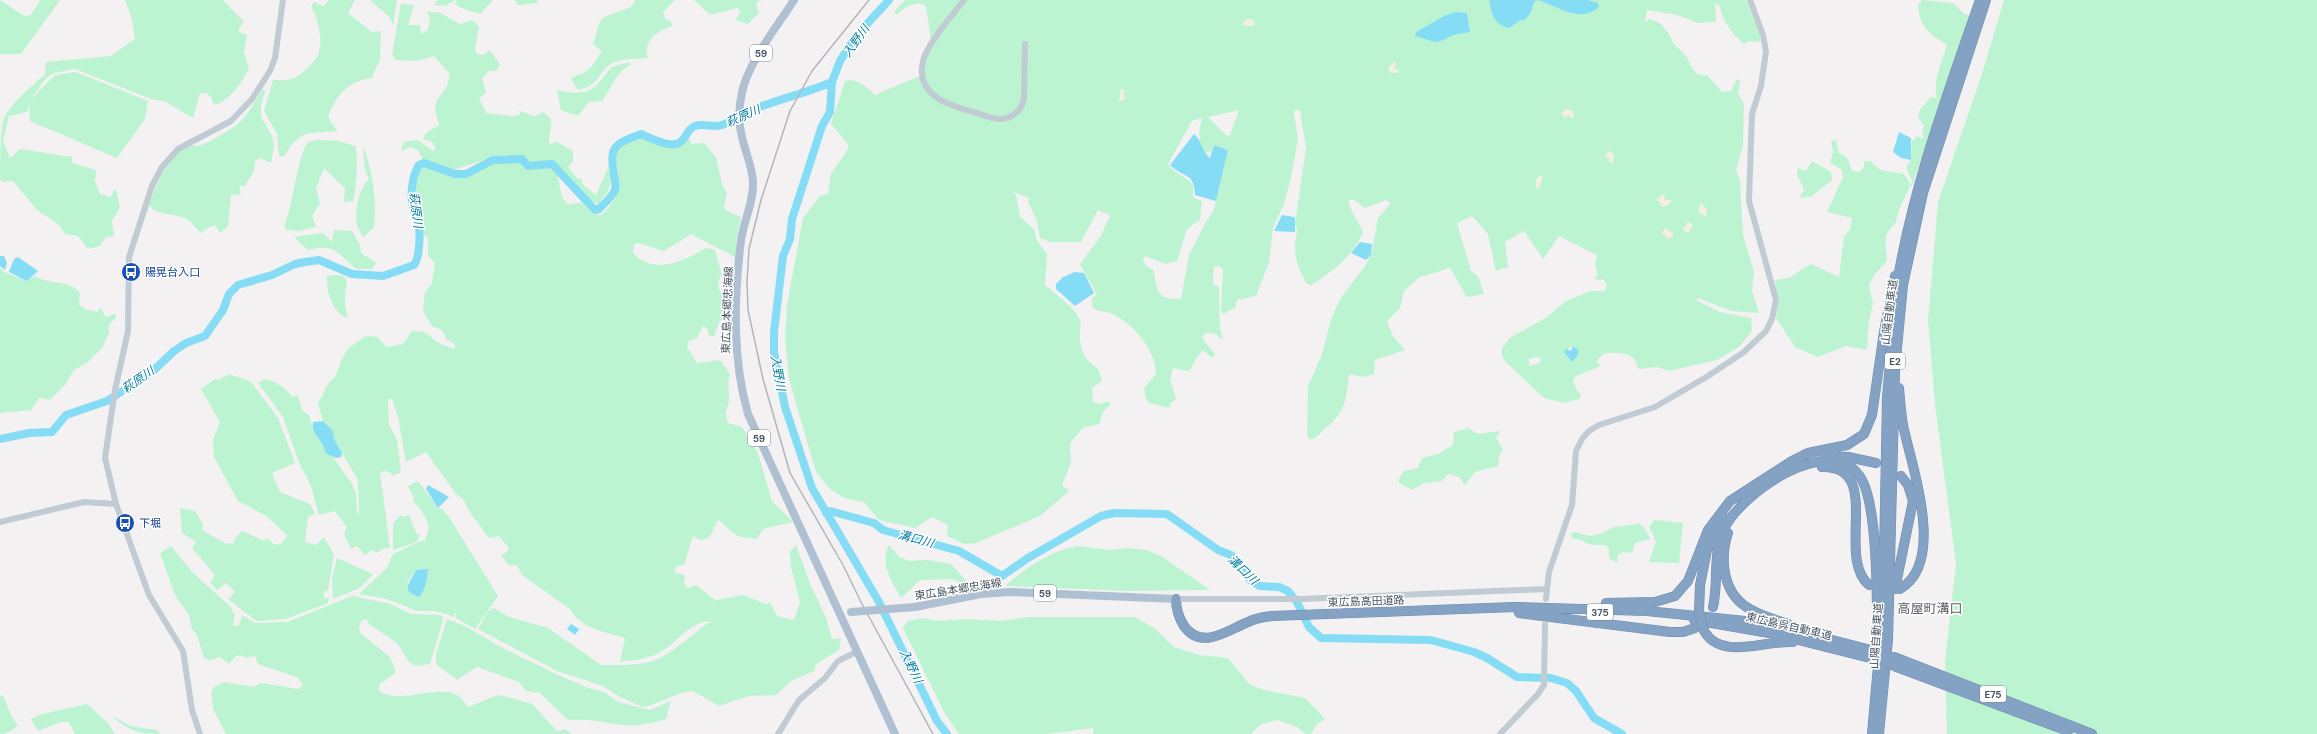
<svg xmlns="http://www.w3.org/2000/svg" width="2317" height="734" font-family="'DM Sans','Noto Sans JP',sans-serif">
	<rect width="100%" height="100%" fill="#f3f1f1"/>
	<path fill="#bcf4d2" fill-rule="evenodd" d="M0,0L24,16L31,15L40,0H60L21,54H0Z
		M125,0H223L244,22L239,28V32L247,35L244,52L249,69C241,83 230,101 214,105L211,97L206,93H200L193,118L164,101L151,99L75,69L54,73L46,78L31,99L55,75L76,72L148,101L145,119L117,158L30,121L29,104L27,112L9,116L3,141L10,158L20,149L72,157V163L96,170L95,181L100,194L111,197L114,190H116L120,207L112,221L114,236L106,237L100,246L88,249L78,236L65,234L59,225L37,210L13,181L4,182L0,180C0,162 0,143 2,125C7,104 31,88 45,74L46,62L111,56L135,39L131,16Z
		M329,0H355L348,13L372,32L381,31L380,59L372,78C349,80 335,96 328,117L337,131C307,134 302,128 284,156H279L277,134L264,111L273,80C279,80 289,81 294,78C300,76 314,63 317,57C324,43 319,20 311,7L314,2L324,6Z
		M370,0H397L393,25L389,17Z
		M438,0H455L446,6L434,5Z
		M457,0H493L480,14L461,8L455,4Z
		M515,0H538L537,3L518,5Z
		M636,0H675L663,12L666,20L671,21L672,26C658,31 642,41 648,58C637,59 621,58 611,64C596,74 601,85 578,90L571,79C576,74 580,75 585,72C593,67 597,59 602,51L593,44L600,21L604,17L631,7Z
		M694,0H765L758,1L756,5L759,13L748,24L736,20L740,12L738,8L710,15Z
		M905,0H1746L1760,35V42L1749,41L1744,44C1730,32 1724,22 1719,5L1715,4L1716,22L1698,23L1677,15L1647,10L1645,22L1650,19L1661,24L1669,34L1673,43L1687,57L1692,68L1697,74L1708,76L1722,92L1731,91L1737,79L1740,81L1738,94L1744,104L1743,146L1736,170L1740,181L1743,235L1754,271L1752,291L1759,313L1731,311L1698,298L1696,300L1720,312L1751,318L1752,331L1740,346L1717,360L1669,371L1657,367L1638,369C1636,351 1620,353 1605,353L1596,361L1601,366L1576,376L1573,381L1576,389L1581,395L1579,399L1564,403L1544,398L1507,363L1502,356V348L1511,337L1546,318L1566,301L1591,291H1605L1607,285L1604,280L1594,279L1598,274L1595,266L1597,255L1559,236L1543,259L1524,231L1505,242L1508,267L1496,271L1488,234L1472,216L1457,223L1471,271L1478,276L1484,294L1467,297L1450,268L1420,277L1404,291L1400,308L1387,321L1393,336L1405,350L1375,360L1374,374L1364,377L1349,374C1345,413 1343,413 1314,439H1309L1307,434L1308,386L1321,357L1331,320L1340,299L1365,266L1371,255L1378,218L1391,203L1386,200L1365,208L1354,200H1349C1349,211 1359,221 1363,233C1351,257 1334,271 1311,285L1306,283C1299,270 1294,258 1295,243C1296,235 1299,232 1295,224L1306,148L1300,110H1295L1294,114L1298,139L1291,178L1284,204L1273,228L1269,262L1256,296L1237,300L1235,308L1223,314L1221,311L1223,269L1219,266L1214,267L1213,284L1219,287L1220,330L1223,337L1221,339L1216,334L1205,333L1203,338C1206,346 1213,348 1215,356L1211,357L1203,350L1197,357L1191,369L1187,371L1173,368L1170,379L1176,399L1171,403L1169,408L1149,403L1145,396L1144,388L1156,374C1156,350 1133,323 1112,314C1104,310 1102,314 1092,307V298L1097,295L1080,264L1101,236L1110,215L1098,210L1081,242H1051L1040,238L1037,221L1028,201L1030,198L1013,192L1016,195L1020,217L1034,229L1037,241L1047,254L1045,285C1056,295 1074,306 1080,320C1081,324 1080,329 1080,333C1079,350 1084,359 1098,369L1102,381L1092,388L1093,402L1101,404L1107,401L1111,404L1103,412L1099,424L1083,428L1070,443L1071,463L1062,485L1069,491L1040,516L976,543L964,544L947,536L948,525L932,517L915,528L879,520L864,502L844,498L830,489L816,472L789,379L785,337L787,306L803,218L820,196L828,194L831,174L848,149V144L831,124L845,81C858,77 867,88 876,96L879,93L920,76L921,56L931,41L926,6C915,0 905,7 897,15L894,12ZM1239,110L1230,135L1227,136L1208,117ZM1202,118C1199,131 1197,141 1205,153L1211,152L1214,145L1228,150L1214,210L1204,225L1189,255L1181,299C1155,300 1158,290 1153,270L1146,266L1143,260L1145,256L1165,264L1177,261L1187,229L1200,220L1202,201L1193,197V185C1185,175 1177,176 1168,164L1192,121ZM1573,346V362H1572L1564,352ZM1538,357L1542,359L1539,363L1529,366V359Z
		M1922,0L1953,3L1963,13L1971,16L1912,186H1910L1899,210L1895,224C1882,234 1886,246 1887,261L1874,275L1869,285L1873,304L1869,320L1867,350L1846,346L1818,357L1795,347L1776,318L1778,307L1775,280L1789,278L1811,264L1839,277L1844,237L1850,229L1852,218L1827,212L1843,177L1841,169L1830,163L1833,152L1831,141L1836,140L1839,153C1848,156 1849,162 1852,171L1860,172L1864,166V161H1870L1880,170L1904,174L1911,185L1912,181L1906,168L1911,160L1912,141L1917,136L1923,139L1924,136L1922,135L1924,126L1918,117L1919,111L1931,97L1937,98C1932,81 1942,62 1947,45C1929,33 1920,28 1918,5Z
		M2004,0H2317V734H1947L1945,661L1956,564L1935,404L1928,321L1938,202L1982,74Z
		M401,4L414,5L408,25H420L421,34L428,30L430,19L427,11L440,13L460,24L473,20L479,27L475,48L477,54L484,55L490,50L500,65L496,71H489L482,79L486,93L479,98L486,113L512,116L520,115L519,111L535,116L543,112C558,121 548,130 549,144L557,142L573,151V161L568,167L577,178L582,179V184L596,195L608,168L613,176L607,193L598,204C583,200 567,172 552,161L528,163L522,157H494L453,170L424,161L418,150L411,147L401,151L403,142L418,140L433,151L436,149L432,142L423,139L426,133L439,125L435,109L436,102L447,86L450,74L434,56L417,61L396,60L392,55Z
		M629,62L631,65C616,71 612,88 602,101L589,102L578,116L561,110L557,90L572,93L586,92L596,86L612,67Z
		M263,89L265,91L261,106V117L272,136L274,146L271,163L260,158L255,161L254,171L245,186H239L241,194L231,195L228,226L220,233L215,225L209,227L201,233C195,227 190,219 181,217C170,213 158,216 149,205C155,188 169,152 189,146C192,145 195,146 198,146C207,144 234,128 240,122C249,113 256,99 263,89Z
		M641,134C657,142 675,152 688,136L691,144L704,143L716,157L722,184L727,193L724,207L727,211L741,217L736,240L737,258L691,234L664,251L638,243L634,245L633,253C654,276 684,261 706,248L715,250L722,275C711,289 728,298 729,311C729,314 728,318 728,321L720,320L714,336H709L708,330L703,326L697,338L689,341L687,347L697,363L720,360L730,374C727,383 729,388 729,397C729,409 723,410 728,423L742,427L758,453L772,501L793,522L763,529L757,539L737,536L718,520L709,538L700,540L693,536L684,565L676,566L675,573L685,575L684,584L687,588L696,585L715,600L710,611L716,600L743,595L766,604L770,602L777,616L794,620L800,602L791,567L790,552L796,545L811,586L826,618L832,639L841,638L839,650L816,664L814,671L791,681L776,695L749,696L719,706L693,691L681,693L649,706L643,707L620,697L603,686L557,671L478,629L488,611L494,608L509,617L548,628L601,665C616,665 635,666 650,662C673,655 692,633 711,621C689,621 675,646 657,654C646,659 632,660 620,662L625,638C606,632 581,629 571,610L522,575L517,565H509L501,556L508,551V547L499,536L489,538L467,508L464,500L456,494L426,452L406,462L398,417L392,399H388L389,425L397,440L401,472L392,476L391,473L385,471L380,472L390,548H384L377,553L372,550L365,555L357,546L351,549L344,534L347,527L335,511L319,515L311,486L298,460L283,417L258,383L264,379C277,382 284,386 292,397L298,395L302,410L309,415L313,429L352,484L356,494L357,513L359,515L358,480L334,439L333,431L323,421L318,404L328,384L336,375L342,359L349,348L366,336L378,337L386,347L403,344L412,331C432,331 427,337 441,344C445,346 450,347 454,349L455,344L447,340L442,330L432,326L423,311L425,292L432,283L435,263L428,256V238L421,232C419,208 403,190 420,165H425L455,176L466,175L495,160L521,161L527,167H549L557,173L562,197L567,204L582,203L593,214L601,215C618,200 622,188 616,166C615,160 613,156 615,151C619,142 633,138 641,134Z
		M315,140L338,141L355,146C359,155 356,192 353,201L344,202L345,188L325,169L323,170L316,189L320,203L312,216L316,227L299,231L287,230L284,226C295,199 294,170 307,143Z
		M363,146C373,172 377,200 374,228L363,237C361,233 358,229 357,225C354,212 359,187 369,179L365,170Z
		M1812,161L1831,172L1832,180L1812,196L1800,198L1804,189L1797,175L1798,168L1806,171Z
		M334,230L352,231L360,245L361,253L376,263L372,269H356C337,253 335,243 308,250L294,237L323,233L332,242Z
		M0,268L4,272L27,281L35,276C49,285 69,279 80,293L79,305L87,310L98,312L100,307L106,317L114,314L117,317L109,324V333L102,348L87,363L74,370L65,385L50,400L39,398L31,410L0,413Z
		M334,275L344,276L347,282C345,294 343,304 348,316L346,318C332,310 326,292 327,276Z
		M229,374L250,381L255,387L278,418L295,463L272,473L280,492L310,504L315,514L308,517L305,542L316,545L324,537L334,555L328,590L324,592V598H329L328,603L286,619L256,621L228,599L235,592L226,583L217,590L210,582L215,575L192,548L196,542L182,533L180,508L195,511L203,525L202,530L226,544L234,543L236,537L242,531L262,540L268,539C276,548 282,546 287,535L266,516L238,501L214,457L213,440L220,422L201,389L215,379L219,380Z
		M1468,428L1478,434L1501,431L1496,438L1503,450L1499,456L1498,466L1475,472L1465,485L1459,477L1448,474L1442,481L1424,483L1412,490L1399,483V479L1404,471L1418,468L1422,458L1438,454L1453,445L1454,432Z
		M418,481L438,508L442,509L449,517L498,596L475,629L456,618V607L455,617L436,611H417L387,599L359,594L387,568L393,554L423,540L425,543C424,538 427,536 428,531C430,519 420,509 413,501L414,498L408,486ZM428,569L425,586L407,583L416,570Z
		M400,515L404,517L409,515L416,533L420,535L417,542L393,550V524Z
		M1654,520L1683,523L1679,563L1649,562L1656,541L1649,527Z
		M1638,524L1642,525L1651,539L1635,543L1632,553L1623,552L1618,555L1617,563L1609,558V549L1605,545H1591L1578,539H1572L1571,533L1575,532L1589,536L1600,534L1614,527Z
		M889,545L899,557L910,561L928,560L951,564L973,588L952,579L920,580L901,598C892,582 879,564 889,545Z
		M171,546L193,573L233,609L231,610L235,614L233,625L239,626L242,615L255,623L287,622L352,596L391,604L411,614L440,615L443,617L442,623L430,664L416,666L409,662L397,643L369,624L367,620H362L359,626L360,633L390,657L396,672L379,685V691C400,706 441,682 460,697C463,699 465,704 468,707L498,695L512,698L532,704L557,731L565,729L572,734H226L213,709L211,692L214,687L224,682L253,687L261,683L299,689L303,685L297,677L258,664L255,656L245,658L241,655L236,656L229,664L220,657L210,660L204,658L197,635L192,629L189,615L175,595L160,553Z
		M1078,546L1109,550L1128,548L1146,550L1161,556L1210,590L1128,591L1005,586C1027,567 1049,551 1078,546Z
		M337,558L373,574L360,588L333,599L332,578Z
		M1028,617H1135L1154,628L1174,647L1199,655L1228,658L1250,685L1264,690L1305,698L1325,719L1317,724L1311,734H1306L1297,727L1278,720L1261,724L1251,734H1094L1093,728L1047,734H959L944,712L903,628L908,621L921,618L939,621L965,619L1001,621Z
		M447,619L465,626L499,646L556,674L588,688L604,692L618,702L650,710L671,701L666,719C619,734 611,717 568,720L540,693L526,691L519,682L477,667L457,680L436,664V654Z
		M0,695L4,697L11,716L18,726L5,734H0Z
		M87,704L108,723L115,734H75L69,722H60L38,731L31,719L42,714Z
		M115,717L130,726L157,730L160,734C139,734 130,731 114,718Z"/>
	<path fill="#f5efe1" d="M1252,19L1255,24L1253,26L1242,25L1245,20Z
		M1394,62L1396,63L1394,69L1399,70L1398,73H1391L1388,68Z
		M1121,89L1125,90L1123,95L1126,98L1119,102Z
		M1566,109L1573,111L1574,116L1572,118L1568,115L1565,118L1561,114Z
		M1608,151L1614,154L1613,163L1609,162V158L1605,157Z
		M1541,175L1543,178L1538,189L1536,187V179Z
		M1664,194L1665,200H1671L1669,205L1662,207L1659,201L1655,200Z
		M1700,203L1707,209L1706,216L1699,213Z
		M1688,221L1693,225L1689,232H1685L1683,228L1687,225Z
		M1665,228L1674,234L1669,239L1662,233Z"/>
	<path fill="#85dcf5" d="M1489,0H1587L1598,3L1599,7C1580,24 1557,6 1538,0L1534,2L1531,12L1525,20H1521L1509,28C1493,24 1492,15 1489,0Z
		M1456,12L1467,13L1470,32L1453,35L1441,41L1435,42L1415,36L1416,32L1444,16Z
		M1899,132L1911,138V160L1901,158L1893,152Z
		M1194,134C1202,140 1201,151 1210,158L1214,145L1228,150L1216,201L1195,195C1194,172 1185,179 1170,165Z
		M1282,215L1295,217V232L1274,231Z
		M1360,242L1372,244L1371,255L1366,260L1351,253Z
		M0,256H4L7,263L5,270L0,266Z
		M18,257L38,271L27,281L9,272L14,259Z
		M1075,272L1084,273L1094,293L1075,306L1056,289V284L1063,277Z
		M1573,346L1578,350V355L1572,362L1564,352L1566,349L1571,351Z
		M323,421L333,431L334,439L342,453L341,457L336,458L325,453C326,442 310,434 313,422Z
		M428,485L449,497L438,508L426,489Z
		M428,569C427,579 426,589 419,597C399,590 411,582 416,570Z
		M571,624L579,629L575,635L567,629Z"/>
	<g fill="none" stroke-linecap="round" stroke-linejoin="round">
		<path stroke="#85dcf5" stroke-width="8" d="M889,0L856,36L840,61L832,82L830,112L822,126L792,219L790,239L783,256L774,332V352L785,407L812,488L879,602L937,721L947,734
			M0,439L29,433L52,432L66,415L107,401L152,372L174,351L186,343L205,336L223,310L229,294L238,285L272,275L295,264L305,262L319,260L352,274L383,276L414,265C420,257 420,235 419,225C418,219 414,213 413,207C410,194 412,176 419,165L424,163L455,174H466L493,160L522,159L528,166L552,164L595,210L599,209C604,204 612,197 615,190C616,186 615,179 614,175C608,145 616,144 641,134C651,138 665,146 676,144C686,142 686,129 695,126C704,123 714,128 722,125C731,122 738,115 746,112C775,100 804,94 832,82
			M826,513L830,511L874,523L883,530L959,551L1002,576L1028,558L1101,516L1114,513L1167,514L1218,550L1231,555L1251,581L1260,586L1279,587L1288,591L1297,602L1309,627L1321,638L1431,640L1474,652L1487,658L1517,677L1551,678L1567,683L1576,691L1594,718L1622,734"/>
		<defs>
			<path id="highway" d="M1897,284C1913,186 1948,93 1980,0
				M1899,388C1900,400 1901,413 1903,425C1911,465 1947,562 1900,589
				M1825,456L1848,457L1876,463
				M1822,467C1884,465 1835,557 1869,585
				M1728,533C1720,557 1722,590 1745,606C1757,615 1774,619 1788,624
				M1700,585L1707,550L1723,517
				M1895,589L1913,501L1908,485L1901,476
				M1176,599C1176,608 1179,618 1184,626C1202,651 1228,630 1248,622C1256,618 1263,617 1272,616L1515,607L1647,611L1745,621L1809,634L1871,650
				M1606,603L1655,602L1675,596L1688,581L1708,530L1730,501L1792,461L1808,453L1847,445L1864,434L1872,415L1884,332L1895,276
				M1713,607C1719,581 1712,554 1724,529C1740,494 1833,428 1862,480C1877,508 1877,589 1877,622
				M1519,613L1670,632H1683L1695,628
				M1694,620L1775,634L1870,658
				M1704,631C1722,661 1764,640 1793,642
				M1894,657L2092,734
				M1894,666L2068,731
				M1872,734L1883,609L1887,398L1895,304
				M1879,734L1888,640L1895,369L1903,285L1923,193L1986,0"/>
		</defs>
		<use href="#highway" stroke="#6f8db0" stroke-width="10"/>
		<path stroke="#c0cbd4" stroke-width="6" d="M964,0C952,16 928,42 923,61C915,96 950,106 977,113C986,116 997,121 1007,118C1016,115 1022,108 1024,99L1025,44
			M0,522L84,502L116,504
			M1176,599H1301L1546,589
			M1546,599L1549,572L1572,505L1576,451L1582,439L1589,431L1599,425L1655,407L1708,376L1744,352L1766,331L1772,319L1776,300L1749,201L1752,114L1761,86L1766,52L1763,35L1750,0
			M200,734L192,710L183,651L149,595L116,504L105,458L115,390L128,331L129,257L152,186L162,167L178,149L231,121L252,99L270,71L275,58L283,0
			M778,734L799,700L825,678L838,661L856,652
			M1500,734L1538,694L1544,685L1545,624"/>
		<path stroke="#aec0d2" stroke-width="8" d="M794,0C777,27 749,61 742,92C739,106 738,123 742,137C745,151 752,166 753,181C754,202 744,220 741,240C734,298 732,358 748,414L895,734
			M915,607L981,594L1010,592L1176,599"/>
		<use href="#highway" stroke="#84a2c4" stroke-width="9"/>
		<path stroke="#b2b6bc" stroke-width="1.5" d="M869,0L812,71L790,111L761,200L749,249L747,282L748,310L763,379L790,473L843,565L862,604L933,734"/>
		<defs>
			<path id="highway-bridge" d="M1700,585L1699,612L1704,631"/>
		</defs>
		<use href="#highway-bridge" stroke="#6f8db0" stroke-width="10" stroke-linecap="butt"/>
		<path stroke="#aec0d2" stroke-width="8" d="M851,612L915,607"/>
		<use href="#highway-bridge" stroke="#84a2c4" stroke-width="9"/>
	</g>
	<defs>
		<symbol id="bus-disc" viewBox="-11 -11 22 22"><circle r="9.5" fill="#1a4fb4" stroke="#fff"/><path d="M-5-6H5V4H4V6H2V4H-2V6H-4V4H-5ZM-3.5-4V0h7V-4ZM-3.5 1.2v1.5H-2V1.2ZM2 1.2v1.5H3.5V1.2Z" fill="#fff"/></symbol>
	</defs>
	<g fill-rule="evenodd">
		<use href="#bus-disc" x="120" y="261" width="22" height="22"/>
		<use href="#bus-disc" x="114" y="512" width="22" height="22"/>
	</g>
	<g text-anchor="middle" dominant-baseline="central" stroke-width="3" stroke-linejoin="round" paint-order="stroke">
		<g fill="#fff" stroke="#7e8790" stroke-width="1">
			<rect x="750" y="45" width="22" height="16" rx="3"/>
			<rect x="1885" y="353" width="20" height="16" rx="3"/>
			<rect x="748" y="430" width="22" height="16" rx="3"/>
			<rect x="1034" y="585" width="22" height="16" rx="3"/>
			<rect x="1587" y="604" width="26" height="16" rx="3"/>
			<rect x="1980" y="686" width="26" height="16" rx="3"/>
		</g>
		<g font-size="10" font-weight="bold" fill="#475461">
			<text x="761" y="53">59</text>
			<text x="1895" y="361">E2</text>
			<text x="759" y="438">59</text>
			<text x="1045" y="593">59</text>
			<text x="1600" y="612">375</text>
			<text x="1993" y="694">E75</text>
		</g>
		<g font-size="11" fill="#164399" stroke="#fff" text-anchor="start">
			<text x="145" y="272">陽晃台入口</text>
			<text x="139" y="523">下堀</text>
		</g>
		<g font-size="11" fill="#475461" stroke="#fff">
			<text transform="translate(727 310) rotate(-88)">東広島本郷忠海線</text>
			<text transform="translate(1889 312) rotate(-83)">山陽自動車道</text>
			<text transform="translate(958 589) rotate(-9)">東広島本郷忠海線</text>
			<text transform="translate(1366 601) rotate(-2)">東広島高田道路</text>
			<text transform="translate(1789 626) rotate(13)">東広島呉自動車道</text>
			<text transform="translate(1876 636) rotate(-86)">山陽自動車道</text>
		</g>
		<g font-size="12" font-style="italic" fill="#037ea1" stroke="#fff">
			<text transform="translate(856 41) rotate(-54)">入野川</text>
			<text transform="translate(743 116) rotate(-24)">萩原川</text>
			<text transform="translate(416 210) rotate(83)">萩原川</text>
			<text transform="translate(778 373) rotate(80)">入野川</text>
			<text transform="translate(138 380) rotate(-35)">萩原川</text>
			<text transform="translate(916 539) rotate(15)">溝口川</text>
			<text transform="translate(1243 570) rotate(44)">溝口川</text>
			<text transform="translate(911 666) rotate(64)">入野川</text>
		</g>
		<g font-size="13" fill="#5d6167" stroke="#fff">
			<text x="1930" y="608">高屋町溝口</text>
		</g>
	</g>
</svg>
